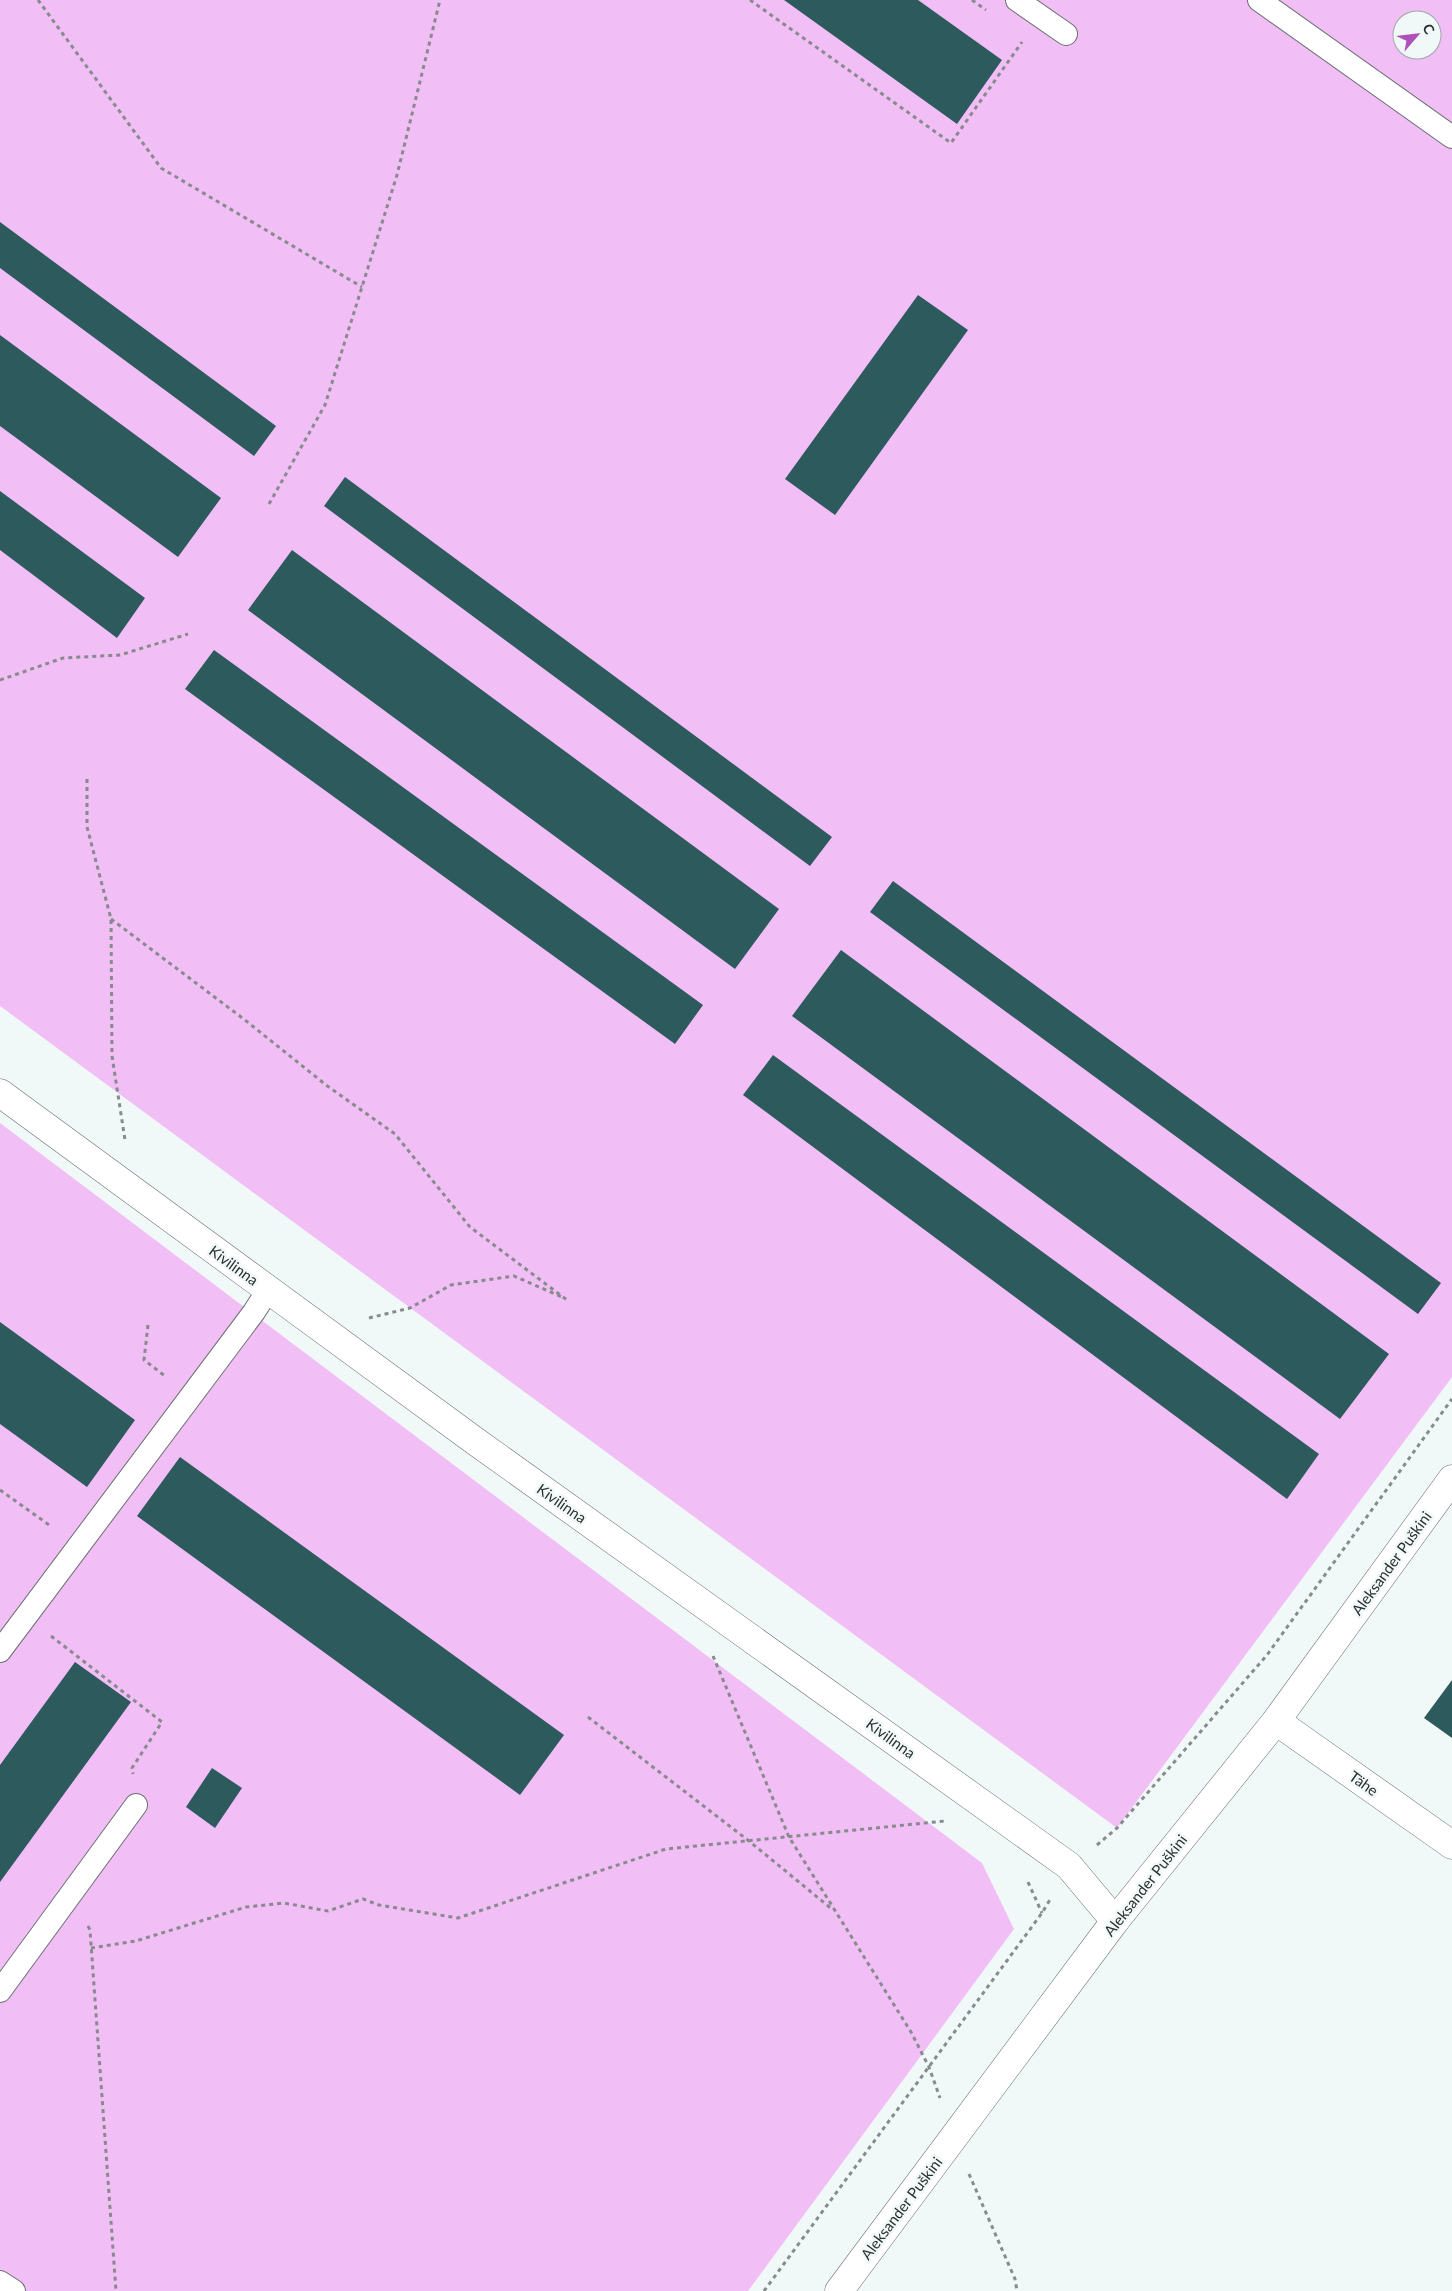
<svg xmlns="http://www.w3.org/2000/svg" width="1452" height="2291" font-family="Lato,sans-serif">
	<rect width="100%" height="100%" fill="#f1f8f8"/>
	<path fill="#f2bef6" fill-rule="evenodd" d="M0,0H1452V1377L1117,1828L0,1006ZM1402,20H1432V50H1402Z
		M0,1123L982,1863L1014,1929L748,2291H0Z"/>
	<path fill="#2d5a5d" d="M784,0H918L1002,60L957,124Z
		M0,222L276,426L254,456L0,268Z
		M918,295L968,330L835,515L785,479Z
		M0,335L221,498L178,557L0,426Z
		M345,477L832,837L810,866L324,506Z
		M0,491L145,598L117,638L0,550Z
		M292,550L779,909L735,969L248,610Z
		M214,650L703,1005L675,1044L185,689Z
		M893,881L1441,1283L1418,1314L870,912Z
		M841,950L1389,1354L1340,1419L792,1016Z
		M773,1055L1319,1454L1287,1499L743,1095Z
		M0,1322L135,1420L87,1487L0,1424Z
		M180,1457L564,1735L520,1795L137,1516Z
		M75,1662L131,1702L0,1882V1765Z
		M1452,1680V1738L1424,1718Z
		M212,1768L242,1788L215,1828L186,1807Z"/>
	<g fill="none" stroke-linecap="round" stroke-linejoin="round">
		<defs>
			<path id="service" d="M1017,0L1066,34
				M1259,0L1452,137
				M0,1651L254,1312L268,1290
				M0,1991L136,1805
				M0,2282L14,2291"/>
			<path id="minor" d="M0,1093L475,1441L1069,1866L1115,1921
				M1276,1721L1452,1845"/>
			<path id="secondary" d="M839,2291L1115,1921L1276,1721L1452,1479"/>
		</defs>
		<use href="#service" stroke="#696f70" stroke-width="24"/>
		<use href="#minor" stroke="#696f70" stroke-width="29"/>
		<use href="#secondary" stroke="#696f70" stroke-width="29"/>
		<path stroke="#878b8b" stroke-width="3" stroke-dasharray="4 4" stroke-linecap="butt" d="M38,0L161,168L362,287
			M750,0L951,143L1022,42
			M972,0L986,10
			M269,504L325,405L397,175L440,0
			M0,680L63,658L120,655L188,634
			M87,779V827L111,919L112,1056L125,1140
			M111,919L245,1020L326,1085L395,1134L470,1227L567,1300
			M369,1318L410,1308L451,1285L514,1276L562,1297
			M148,1325L144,1360L165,1376
			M0,1490L52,1527
			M51,1636L162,1722L132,1768L133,1774
			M713,1656L789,1837L911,2032L929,2067L940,2098
			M588,1717L749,1841L833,1910
			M1097,1845L1117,1828L1267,1655L1452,1399
			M1028,1882L1042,1913
			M88,1926L90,1930L116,2291
			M91,1948L136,1941L246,1907L284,1903L328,1911L363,1899L379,1905L458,1918L666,1849L945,1821
			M969,2174L1015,2279L1017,2291
			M764,2291L1042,1913L1051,1898"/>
		<use href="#service" stroke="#fff" stroke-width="22"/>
		<use href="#minor" stroke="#fff" stroke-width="28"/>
		<use href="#secondary" stroke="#fff" stroke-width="28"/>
	</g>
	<g text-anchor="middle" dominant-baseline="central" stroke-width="5" stroke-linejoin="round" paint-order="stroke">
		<g font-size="15" fill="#2c2e2f" stroke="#f1f8f8">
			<text transform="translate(234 1265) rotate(36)">Kivilinna</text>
			<text transform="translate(562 1503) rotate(35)">Kivilinna</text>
			<text transform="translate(1391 1563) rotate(-54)">Aleksander Puškini</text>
			<text transform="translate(891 1738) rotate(36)">Kivilinna</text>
			<text transform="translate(1364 1783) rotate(35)">Tähe</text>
			<text transform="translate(1145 1885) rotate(-52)">Aleksander Puškini</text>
			<text transform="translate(901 2208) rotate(-53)">Aleksander Puškini</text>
		</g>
	</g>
	<g transform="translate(1417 35) rotate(62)"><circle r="24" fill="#f1f8f8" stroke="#a2a7a8"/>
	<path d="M0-4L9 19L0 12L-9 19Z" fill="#b051ba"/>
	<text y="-8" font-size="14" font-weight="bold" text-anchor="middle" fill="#2c2e2f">С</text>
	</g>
</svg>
